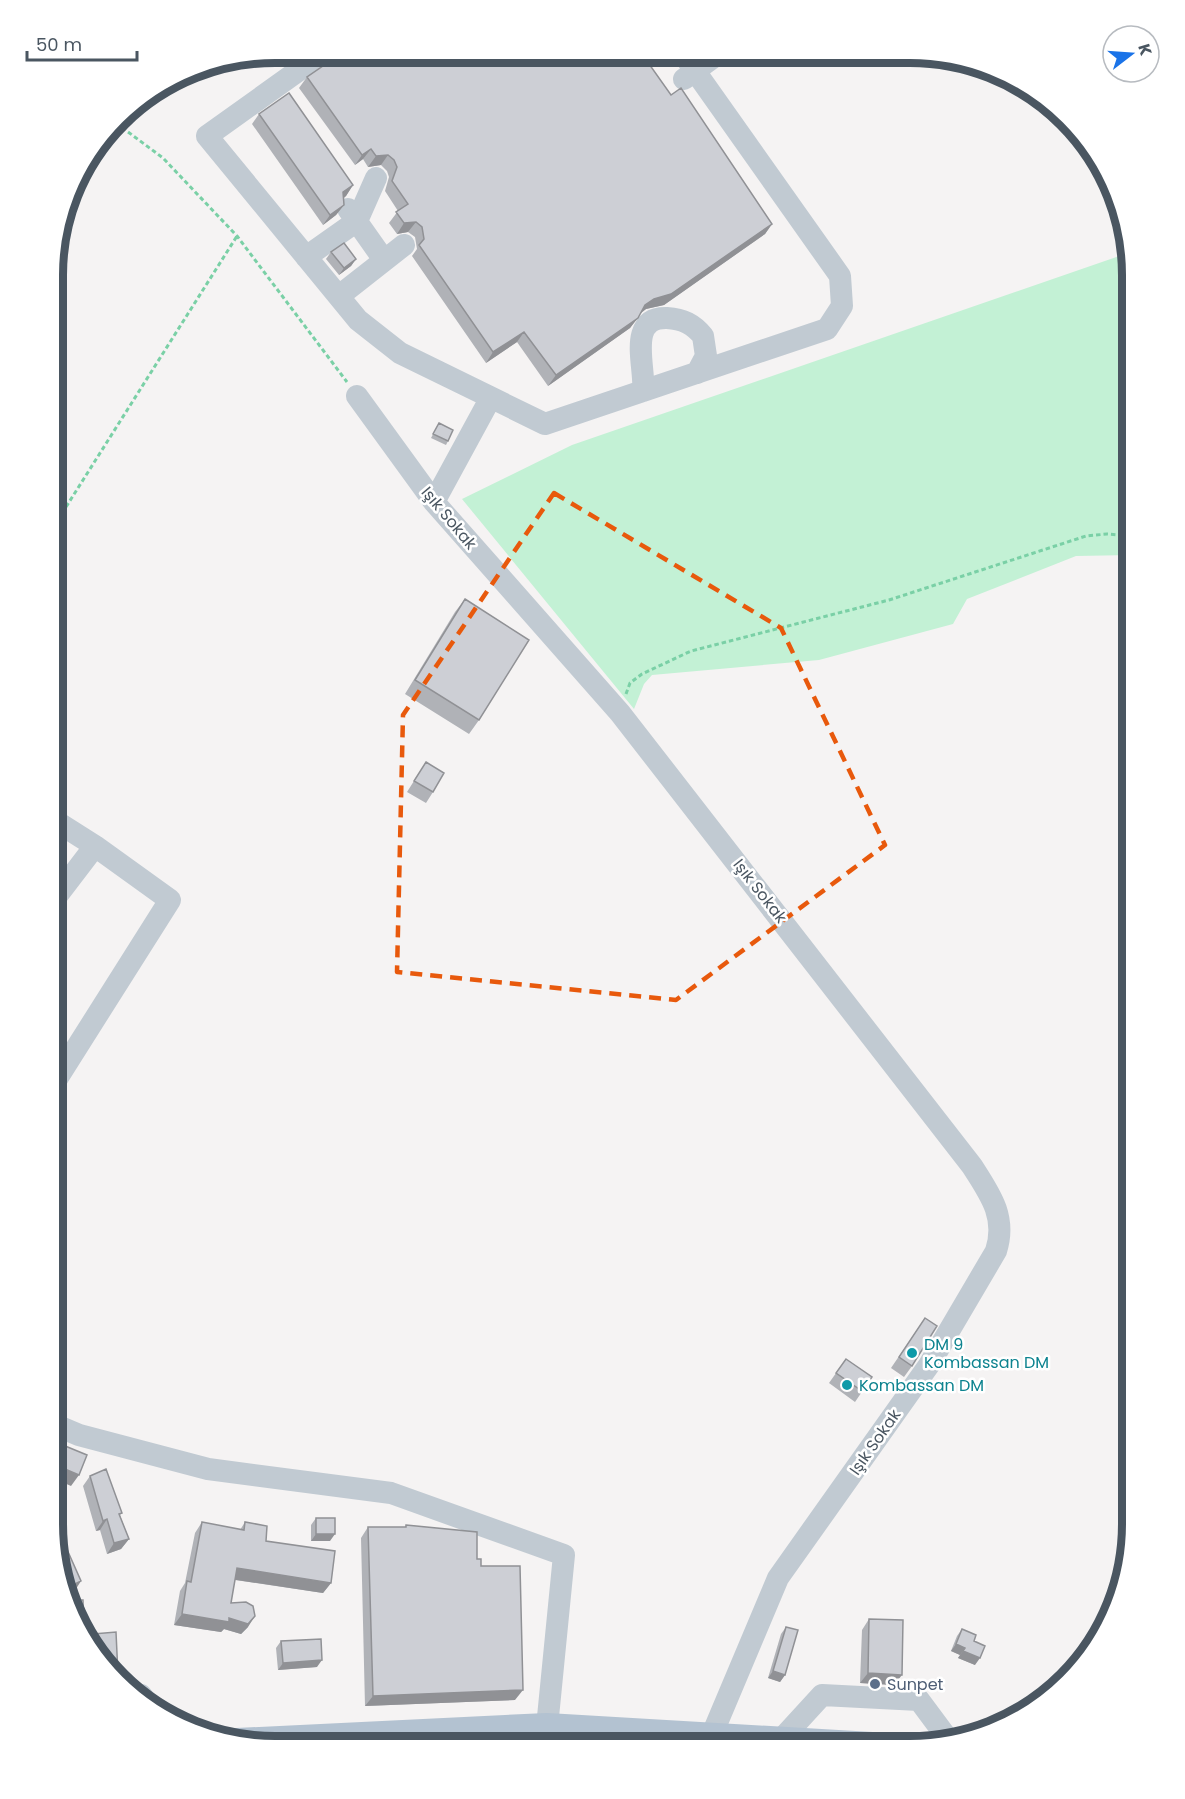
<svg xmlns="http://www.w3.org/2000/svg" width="1185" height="1799" font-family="Poppins,sans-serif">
	<rect width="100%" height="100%" fill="#f5f3f3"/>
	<path fill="#c3f1d5" d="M1128,253L1132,275V555L1076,556L967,599L953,624L819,660L652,675L644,684L634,709L462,499L572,445Z"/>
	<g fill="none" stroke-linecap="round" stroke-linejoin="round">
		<path stroke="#7ad0a6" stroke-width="3" stroke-dasharray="4.5 3" stroke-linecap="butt" d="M116,123L163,158L237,236L347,382
			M54,526L237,236
			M626,694L630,683L642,674L691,651L889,600L1086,536L1107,534L1132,536"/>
		<path stroke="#c1cad2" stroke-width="22" d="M323,53L207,136L358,320L400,353L545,424L827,329L842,306L840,276L683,54
			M684,79L718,54
			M348,209L384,260
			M306,257L357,221L376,178
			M339,296L404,245
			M643,391C646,368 626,317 667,318C683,319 693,324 703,336L706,356L697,373
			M357,396L434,502L620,713L972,1166C990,1194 1007,1217 996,1251L929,1365L778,1578L711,1737
			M434,502L490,399
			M53,901L95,846
			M53,1085L170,900L95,846L54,820
			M53,1424L79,1435L208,1469L391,1493L564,1555L547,1727
			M135,1696L141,1695L151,1707
			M778,1743L822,1695L919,1700L948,1739"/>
		<path stroke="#b3c2d1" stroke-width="28" d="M237,1742L547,1727L872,1746"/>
	</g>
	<path fill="#b0b2b7" d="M275,52L289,53L268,67L260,55Z
		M307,77L671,95L772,224L765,234L664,305L646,309L640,314L630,328L548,386L517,342L486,363L412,256L417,249L415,237L408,232L397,234L389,223L398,211L385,191L389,177L387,171L381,165L368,167L363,159L355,165L299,88Z
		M259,114L353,185L346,196L344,198V205L336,215L323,225L252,124Z
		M331,252L356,259L351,266L339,275L326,259Z
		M439,423L448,441L446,445L431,438Z
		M465,599L479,720L469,734L405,694L455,612Z
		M426,762L433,792L426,803L407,792Z
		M925,1318L912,1366L904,1377L891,1368Z
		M846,1359L872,1377L855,1402L829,1383Z
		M90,1476L122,1513L120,1515L129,1539L121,1549L107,1554L100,1530L96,1531L83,1486Z
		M316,1518L330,1541H311V1525Z
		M202,1522L240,1530L245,1522L266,1541L331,1583L323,1593L235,1580L231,1603L248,1627L241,1634L224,1629L221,1632L174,1625L180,1591L185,1583L195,1533Z
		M406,1525L477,1559L481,1566L515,1700L365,1706L361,1538L368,1527H405Z
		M869,1619L894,1685L860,1683L862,1630Z
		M786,1627L785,1675L780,1682L768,1678L781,1634Z
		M962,1629L974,1641L975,1665L958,1658L960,1655L951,1651L957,1636Z
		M281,1641L317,1667L278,1670L276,1648Z"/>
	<path fill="#909195" d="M281,53H289L268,67L275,57Z
		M371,149L363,159L355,165L362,155Z
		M388,155L381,165L368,167L376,156Z
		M353,185L346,196L336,203L343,192Z
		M344,205L336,215L323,225L330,215Z
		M416,222L408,232L397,234L404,223Z
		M772,224L765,234L664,305L646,309L638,315L645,305L654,299Z
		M356,259L351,266L339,275L344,268Z
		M638,318L630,328L548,386L556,375Z
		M524,332L517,342L486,363L493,352Z
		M53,1464L79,1475L71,1486L53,1478Z
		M107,1519L100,1530L96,1531L103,1521Z
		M316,1534H335L330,1541H311Z
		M129,1539L121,1549L107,1554L114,1543Z
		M237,1568L331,1583L323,1593L230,1579Z
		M81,1581L74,1592L67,1595L65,1589Z
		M182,1614L255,1616L248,1627L241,1634L224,1629L221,1632L174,1625Z
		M956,1644L965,1648L960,1655L951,1651Z
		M963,1651L980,1658L975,1665L958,1658Z
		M322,1660L317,1667L278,1670L283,1663Z
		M773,1671L785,1675L780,1682L768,1678Z
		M868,1673L902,1675L894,1685L860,1683Z
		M523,1690L515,1700L365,1706L373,1696Z"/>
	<path fill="#cdcfd5" stroke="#909195" stroke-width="1.5" d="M273,53L275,52L281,53L275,57Z
		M342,53L642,54L671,95L681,88L772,224L671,294L654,299L645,305L638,318L556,375L524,332L493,352L419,245L424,239L422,227L416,222L404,223L396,212L408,204L392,181L397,167L394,160L388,155L376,156L371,149L362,155L307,77Z
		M289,93L353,185L343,192L344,205L330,215L259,114Z
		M344,243L356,259L344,268L331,252Z
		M439,423L453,430L448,441L433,434Z
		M465,599L529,640L479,720L415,680Z
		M426,762L444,773L433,792L414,781Z
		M925,1318L937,1326L912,1366L899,1357Z
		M846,1359L872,1377L862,1391L836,1373Z
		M53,1441L87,1455L79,1475L53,1464Z
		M106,1469L122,1513L119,1514L129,1539L114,1543L107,1519L103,1521L90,1476Z
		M53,1518L81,1581L65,1589L52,1524Z
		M316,1518H335V1534H316Z
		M202,1522L244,1530L245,1522L267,1526L266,1541L335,1551L331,1583L237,1568L231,1603L246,1602L253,1606L255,1616L248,1624L229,1618V1622L182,1614L187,1581L191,1582Z
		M406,1525L477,1532V1559H481V1566H520L523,1690L373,1696L368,1527H406Z
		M68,1600H83L84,1632H83L70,1610Z
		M869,1619L903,1620L902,1675L868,1673Z
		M786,1627L798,1630L785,1675L773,1671Z
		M962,1629L976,1635L974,1641L985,1646L980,1658L963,1651L965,1648L956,1644Z
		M116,1632L118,1675H114L99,1660L85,1637L93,1634Z
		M321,1639L322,1660L283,1663L281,1641Z"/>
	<path fill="none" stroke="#e8590c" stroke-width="4.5" stroke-dasharray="12 8" stroke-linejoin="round" d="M554,493L781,628L885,845L676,1000L397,972L403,715Z"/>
	<g fill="#0f9aa8" stroke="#fff" stroke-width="2">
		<circle cx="912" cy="1353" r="6"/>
		<circle cx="847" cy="1385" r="6"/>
	</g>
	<circle fill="#5c6f8a" stroke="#fff" stroke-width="2" cx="875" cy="1684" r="6"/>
	<g text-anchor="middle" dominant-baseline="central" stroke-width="5" stroke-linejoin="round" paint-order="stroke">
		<g font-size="16" fill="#4a5661" stroke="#fff">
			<text transform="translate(449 518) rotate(50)">Işık Sokak</text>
			<text transform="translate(760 891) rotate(52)">Işık Sokak</text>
			<text transform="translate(875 1442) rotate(-55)">Işık Sokak</text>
		</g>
		<g font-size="16" fill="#0d838f" stroke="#fff" text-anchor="start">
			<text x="924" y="1344">DM 9<tspan x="924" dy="18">Kombassan DM</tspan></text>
			<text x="859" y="1385">Kombassan DM</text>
		</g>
		<g font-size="16" fill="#4e5e75" stroke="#fff" text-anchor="start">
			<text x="887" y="1684">Sunpet</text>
		</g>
	</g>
	<path d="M0 0H1185V1799H0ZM275 63H910A212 212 0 0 1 1122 275V1524A212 212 0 0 1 910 1736H275A212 212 0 0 1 63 1524V275A212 212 0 0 1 275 63Z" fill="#fff" fill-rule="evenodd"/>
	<path fill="none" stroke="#4a5661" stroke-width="8" d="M275 63H910A212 212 0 0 1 1122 275V1524A212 212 0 0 1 910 1736H275A212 212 0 0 1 63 1524V275A212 212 0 0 1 275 63Z"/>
	<g transform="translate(1131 54) rotate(73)"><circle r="28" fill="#ffffff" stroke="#b7bbc0" stroke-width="1.5"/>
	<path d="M0-4.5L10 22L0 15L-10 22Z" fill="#1a73e8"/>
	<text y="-9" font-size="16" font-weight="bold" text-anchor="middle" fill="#4a5661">K</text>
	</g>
	<path d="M27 51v9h110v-9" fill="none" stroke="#4a5661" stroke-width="3"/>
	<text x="36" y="51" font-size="18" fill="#4a5661" stroke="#ffffff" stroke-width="4.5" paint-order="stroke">50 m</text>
</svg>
